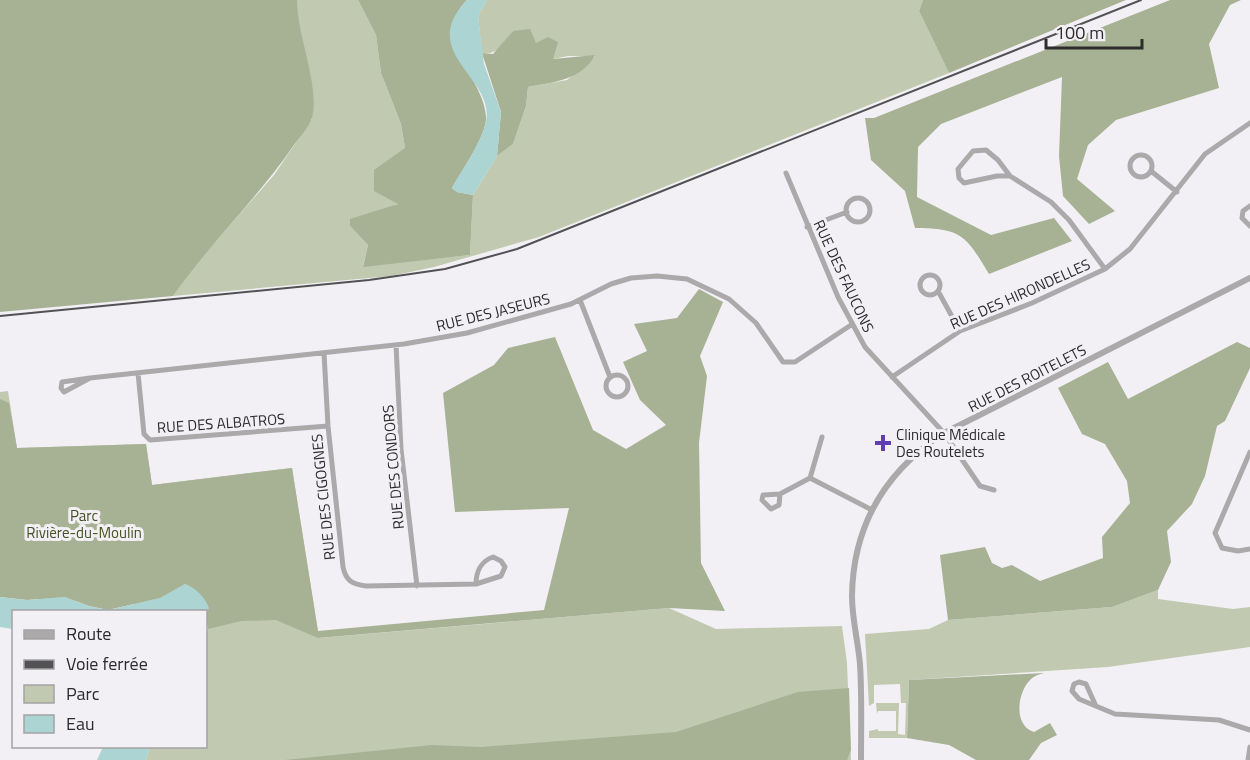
<svg xmlns="http://www.w3.org/2000/svg" width="1250" height="760" font-family="'Titillium Web',sans-serif">
	<rect width="100%" height="100%" fill="#f2f0f4"/>
	<path fill="#c1c9b0" d="M297,0H358L376,35L381,73L401,124L405,148L399,203L350,226L368,245L363,266L470,255L473,195L497,156L513,144L526,106L528,87L567,80L595,56H568L553,59L536,43L513,31C504,43 499,55 482,53L478,16L487,0H923L919,11L949,73L539,237L434,267L391,276L173,296L194,266L274,175L312,119L297,20Z
		M8,391L17,448L146,444L152,485L292,468L319,638L669,608L716,629L842,626L847,663L851,760H146L150,747L206,746V637L208,629V608L0,597V392Z
		M1158,590V599L1233,609L1250,607V647L1108,667L909,680L907,738H869V731L878,729V731H896V711H878L877,714L876,703H899L898,734L905,735L906,703H901L900,684L874,685V703L869,706L865,634L929,629L948,620L1112,607Z"/>
	<path fill="#a7b194" d="M0,0H297C297,37 320,84 312,118C309,127 299,138 294,145C257,199 210,243 173,296L0,312Z
		M358,0H467C427,41 484,75 486,117C487,135 461,172 452,188L457,192L473,195L470,255L363,267L368,245L350,226V219L398,204L374,191V170L405,148L401,124L381,73L376,35Z
		M923,0H1126L949,73L919,11Z
		M1170,0H1241L1230,5L1209,44L1219,88L1116,120L1088,145L1077,179L1115,211L1089,224L1063,196L1059,156L1062,77L941,124L918,147L917,197L991,235L1054,218L1072,241L989,274C966,236 962,228 915,228L905,191L871,160L865,118H874Z
		M530,29L536,43L548,37L558,42L553,59L595,55C582,80 554,82 528,87L526,106L513,144L497,156L501,112L482,53L493,54L513,31Z
		M699,289L723,302L700,356L707,376L699,443L701,563L725,611L669,608L318,638L276,620L241,621L208,629C206,611 204,591 185,584L160,598L108,610L89,606L65,597L27,600L0,597V399L9,403L17,448L146,444L152,485L292,468L318,631L544,610L569,508L455,512L443,393L494,365L508,348L555,337L593,430L626,449L666,425L640,400L623,362L647,351L634,324L677,318Z
		M1237,342L1250,348V368L1225,421L1217,426L1205,476L1192,504L1167,531L1171,562L1158,590L1112,607L948,620L940,555L985,547L992,563L1002,568L1012,565L1040,581L1103,558L1102,537L1130,503L1127,481L1105,444L1082,434L1058,388L1108,362L1128,399Z
		M1044,673C1040,674 1034,676 1031,679C1017,692 1013,726 1034,732L1050,723L1057,735L1041,743L1029,760H976L949,745L907,738L909,680Z
		M849,688L851,750L847,760H285L432,745L481,747L676,732L798,692Z"/>
	<path fill="#acd4d3" d="M467,0H487L478,16L484,64L501,112L497,156L473,195L457,192L452,188C463,168 481,144 486,121C495,77 416,53 467,0Z
		M185,584C196,588 205,597 209,608C204,617 209,627 206,637V612H14L13,629L0,627V597L27,600L65,597L89,606L108,610L160,598Z
		M103,747V746L150,747L146,760H97Z"/>
	<g fill="none" stroke-linecap="round" stroke-linejoin="round">
		<path stroke="#aba9a9" stroke-width="5" d="M1130 166a11 11 0 1 1 22 0a11 11 0 1 1-22 0Z
			M1151,171L1177,192
			M786,173L838,297L865,347L944,433L980,486L994,490
			M1010,176H997L964,183L959,178L958,169L973,151L986,150L998,160L1010,176L1051,202L1069,220L1105,269
			M846 210a12 12 0 1 1 24 0a12 12 0 1 1-24 0Z
			M1250,206L1243,211L1242,218L1250,226
			M807,227L847,212
			M920 285a10 10 0 1 1 20 0a10 10 0 1 1-20 0Z
			M938,291L960,331
			M580,300L610,377
			M396,345L401,449L417,586
			M324,353L328,426L343,567C346,581 352,584 366,586L476,584L501,576L505,567L501,561L493,557C481,561 476,572 476,584
			M138,373L144,434L150,440L328,426
			M606 386a11 11 0 1 1 22 0a11 11 0 1 1-22 0Z
			M892,377L960,331L1032,303L1105,269L1130,249L1205,154L1250,123
			M90,378L64,392L61,388L62,382L90,378L404,344L467,333L571,304L611,284L631,278L657,276L687,279L729,299L756,323L783,362H795L851,325
			M1250,452L1215,533L1222,548L1238,551L1250,549
			M810,478L872,510
			M780,494L779,505L771,509L762,500L763,495L780,494L810,478L822,437
			M1095,704L1086,684L1079,682L1074,684L1072,691L1079,699L1115,714L1219,720L1250,730
			M1248,760L1250,747"/>
		<path stroke="#aba9a9" stroke-width="6" d="M861,760C861,728 862,696 860,664C858,641 852,619 852,596C853,524 886,471 944,433L1250,278"/>
		<path stroke="#525254" stroke-width="2" d="M0,316L369,280L445,269L517,249L1141,0"/>
	</g>
	<path fill="#613db5" stroke="#f2f0f4" stroke-width="2" d="M880 434h6v6h6v6h-6v6h-6v-6h-6v-6h6z"/>
	<g text-anchor="middle" dominant-baseline="central" stroke-width="6" stroke-linejoin="round" paint-order="stroke">
		<g font-size="15" fill="#2c2c2d" stroke="#f2f0f4">
			<text transform="translate(844 276) rotate(65)">RUE DES FAUCONS</text>
			<text transform="translate(1020 294) rotate(-24)">RUE DES HIRONDELLES</text>
			<text transform="translate(493 312) rotate(-14)">RUE DES JASEURS</text>
			<text transform="translate(1027 378) rotate(-27)">RUE DES ROITELETS</text>
			<text transform="translate(221 423) rotate(-4)">RUE DES ALBATROS</text>
			<text transform="translate(393 467) rotate(-95)">RUE DES CONDORS</text>
			<text transform="translate(323 497) rotate(-96)">RUE DES CIGOGNES</text>
		</g>
		<g font-size="15" fill="#2c2c2d" stroke="#f2f0f4" text-anchor="start">
			<text x="896" y="434">Clinique Médicale<tspan x="896" dy="17">Des Routelets</tspan></text>
		</g>
		<g font-size="15" fill="#455223" stroke="#f2f0f4">
			<text x="84" y="515">Parc<tspan x="84" dy="17">Rivière-du-Moulin</tspan></text>
		</g>
	</g>
	<rect x="12" y="610" width="195" height="138" fill="#f2f0f4" stroke="#a3a2a4" stroke-width="1.5"/>
	<rect x="24" y="630" width="30" height="9" fill="#aba9a9" stroke="#a3a2a4" stroke-width="1.5"/>
	<text x="66" y="640" font-size="18" fill="#2c2c2d">Route</text>
	<rect x="24" y="660" width="30" height="9" fill="#525254" stroke="#a3a2a4" stroke-width="1.5"/>
	<text x="66" y="670" font-size="18" fill="#2c2c2d">Voie ferrée</text>
	<rect x="24" y="685" width="30" height="18" fill="#c1c9b0" stroke="#a3a2a4" stroke-width="1.5"/>
	<text x="66" y="700" font-size="18" fill="#2c2c2d">Parc</text>
	<rect x="24" y="715" width="30" height="18" fill="#acd4d3" stroke="#a3a2a4" stroke-width="1.5"/>
	<text x="66" y="730" font-size="18" fill="#2c2c2d">Eau</text>
	<path d="M1046 39v9h96v-9" fill="none" stroke="#2c2c2d" stroke-width="3"/>
	<text x="1055" y="39" font-size="18" fill="#2c2c2d" stroke="#f2f0f4" stroke-width="4.5" paint-order="stroke">100 m</text>
</svg>
